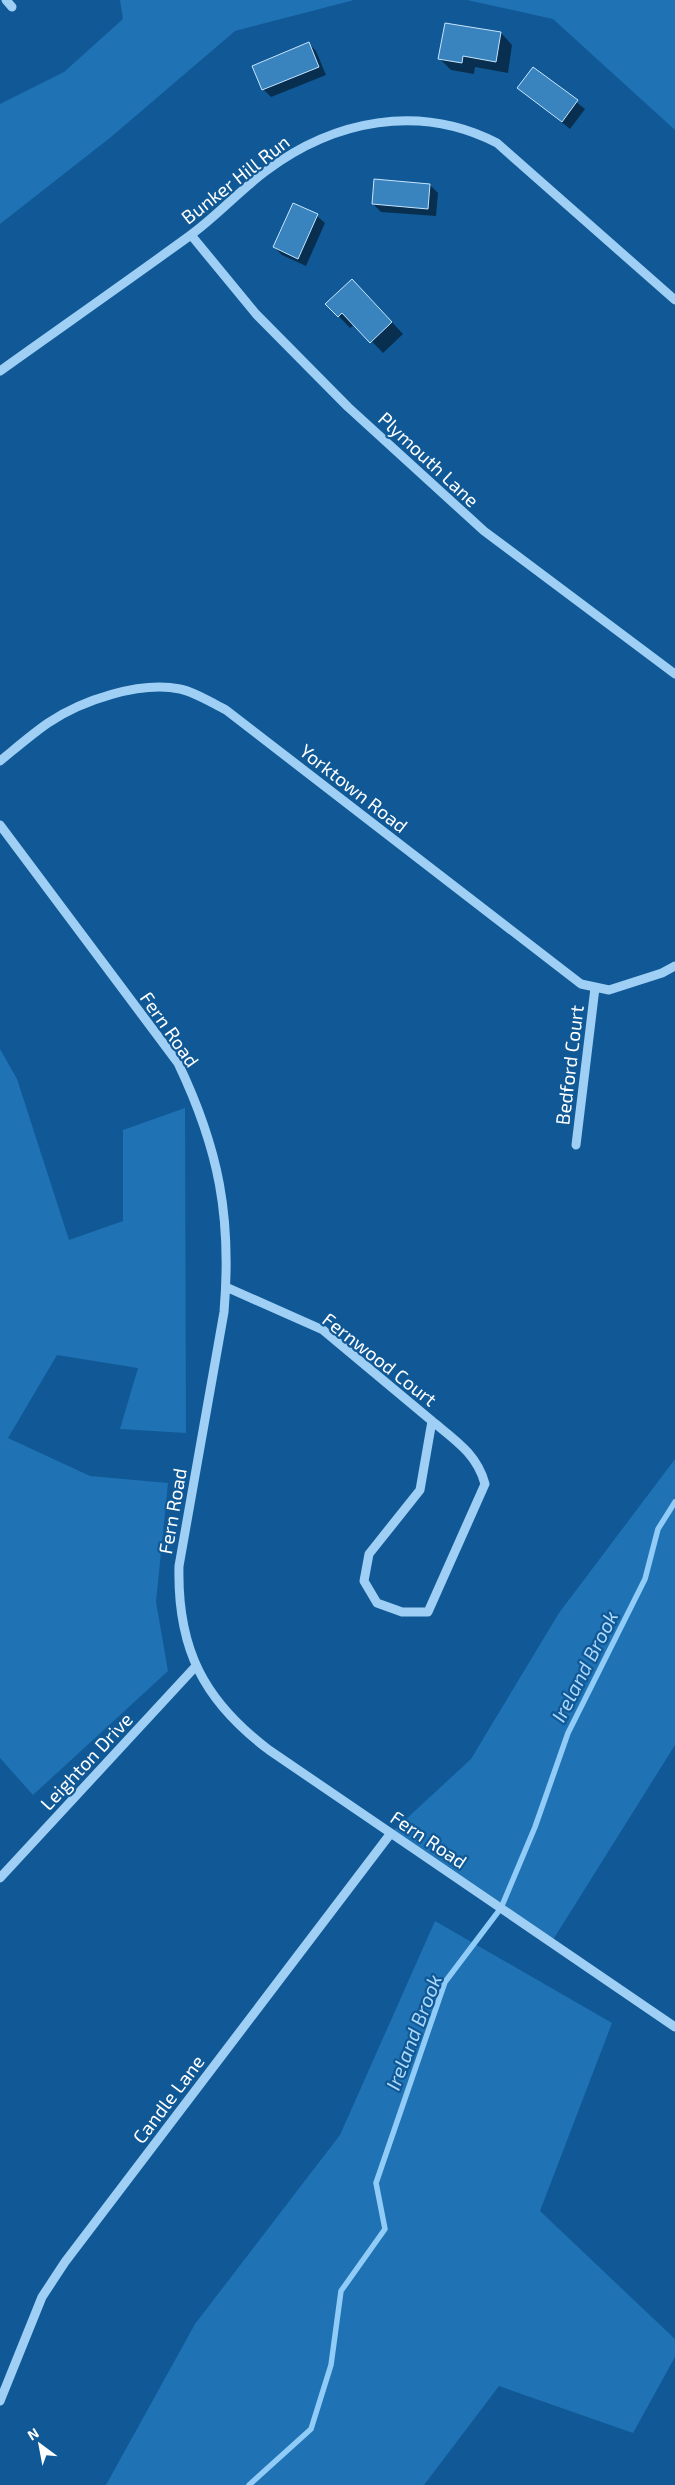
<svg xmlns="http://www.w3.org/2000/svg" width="675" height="2485" font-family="'Exo 2',sans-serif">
	<rect width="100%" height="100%" fill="#105996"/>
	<path fill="#1f72b3" d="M120,0H354L235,31L111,137L0,224V104L64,72L123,19Z
		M467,0H675V130L553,19Z
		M0,1049L17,1079L69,1240L123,1221V1130L185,1108L186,1433L120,1429L138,1368L57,1355L8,1438L90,1476L168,1483L156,1602L168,1671L33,1795L0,1758Z
		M675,1459V1745L551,1943L391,1833L471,1759L559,1613Z
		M435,1921L612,2023L540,2211L675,2339V2357L633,2433L499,2386L424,2485H106L195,2324L340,2135Z"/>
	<path fill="#0007" d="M501,33L512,45L508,73L475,67L474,74L451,70L440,59Z
		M308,43L316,51L326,75L271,97L263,89Z
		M533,68L585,109L570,129L519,88Z
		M430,185L438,193L436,216L381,212L373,204Z
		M317,216L325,223L306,266L282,255L274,247Z
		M364,292L403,334L383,353L355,324L350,328L327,304Z"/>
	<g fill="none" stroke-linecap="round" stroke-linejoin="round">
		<path stroke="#90ccf7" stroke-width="5.5" d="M249,2485L311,2429L331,2365L341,2291L385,2229L376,2183L445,1982L501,1908L535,1827L568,1733L645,1579L658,1529L675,1502"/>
	</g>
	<path fill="#3983be" stroke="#c7e6fe" d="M445,23L501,32L496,62L463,56L462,63L438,59Z
		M309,42L319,67L262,90L252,66Z
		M533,67L578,100L562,122L517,88Z
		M374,179L430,184L428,209L372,204Z
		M293,203L318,214L298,259L273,247Z
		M352,279L392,322L370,343L342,313L338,317L325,304Z"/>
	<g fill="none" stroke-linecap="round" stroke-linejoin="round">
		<path stroke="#9fcff4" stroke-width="9" d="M6,0L12,7
			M191,235L256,314L348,407L484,531L675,674
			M0,371C63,326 126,282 188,237C216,217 239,191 266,171C334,120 419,103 497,143L675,300
			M0,761C16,748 32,734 48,723C82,700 140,681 180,689C195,692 212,703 226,710L581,984L609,990L662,973L675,966
			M0,825L178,1063C219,1149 232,1217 224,1312L179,1566C177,1649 204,1701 269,1750L675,2027
			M576,1145L595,988
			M226,1287L323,1330L432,1421
			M432,1421C455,1440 477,1454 485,1484L428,1612H402L377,1603L364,1581L369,1554L420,1490Z
			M0,1878L196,1666
			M0,2401L42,2297L65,2262L391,1833"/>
	</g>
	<g text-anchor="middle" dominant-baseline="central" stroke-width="4.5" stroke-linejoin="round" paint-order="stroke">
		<g font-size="19" fill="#fff" stroke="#105996">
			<text transform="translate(235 179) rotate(-38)">Bunker Hill Run</text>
			<text transform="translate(429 459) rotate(43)">Plymouth Lane</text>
			<text transform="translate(354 788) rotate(38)">Yorktown Road</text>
			<text transform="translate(170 1029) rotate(55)">Fern Road</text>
			<text transform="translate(569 1065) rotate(-83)">Bedford Court</text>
			<text transform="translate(380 1359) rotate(38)">Fernwood Court</text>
			<text transform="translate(172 1511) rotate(-80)">Fern Road</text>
			<text transform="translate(86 1761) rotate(-47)">Leighton Drive</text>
			<text transform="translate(429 1839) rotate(34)">Fern Road</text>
			<text transform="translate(168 2099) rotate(-53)">Candle Lane</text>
		</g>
		<g font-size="20" font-style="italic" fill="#abd8fb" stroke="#105996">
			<text transform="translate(584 1666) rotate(-63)">Ireland Brook</text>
			<text transform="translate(413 2032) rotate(-69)">Ireland Brook</text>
		</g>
	</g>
	<g transform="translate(40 2445) rotate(328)" stroke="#105996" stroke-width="4" paint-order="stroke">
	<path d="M0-4L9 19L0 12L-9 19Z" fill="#ffffff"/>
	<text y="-8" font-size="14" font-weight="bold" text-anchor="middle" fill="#ffffff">N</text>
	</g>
</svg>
